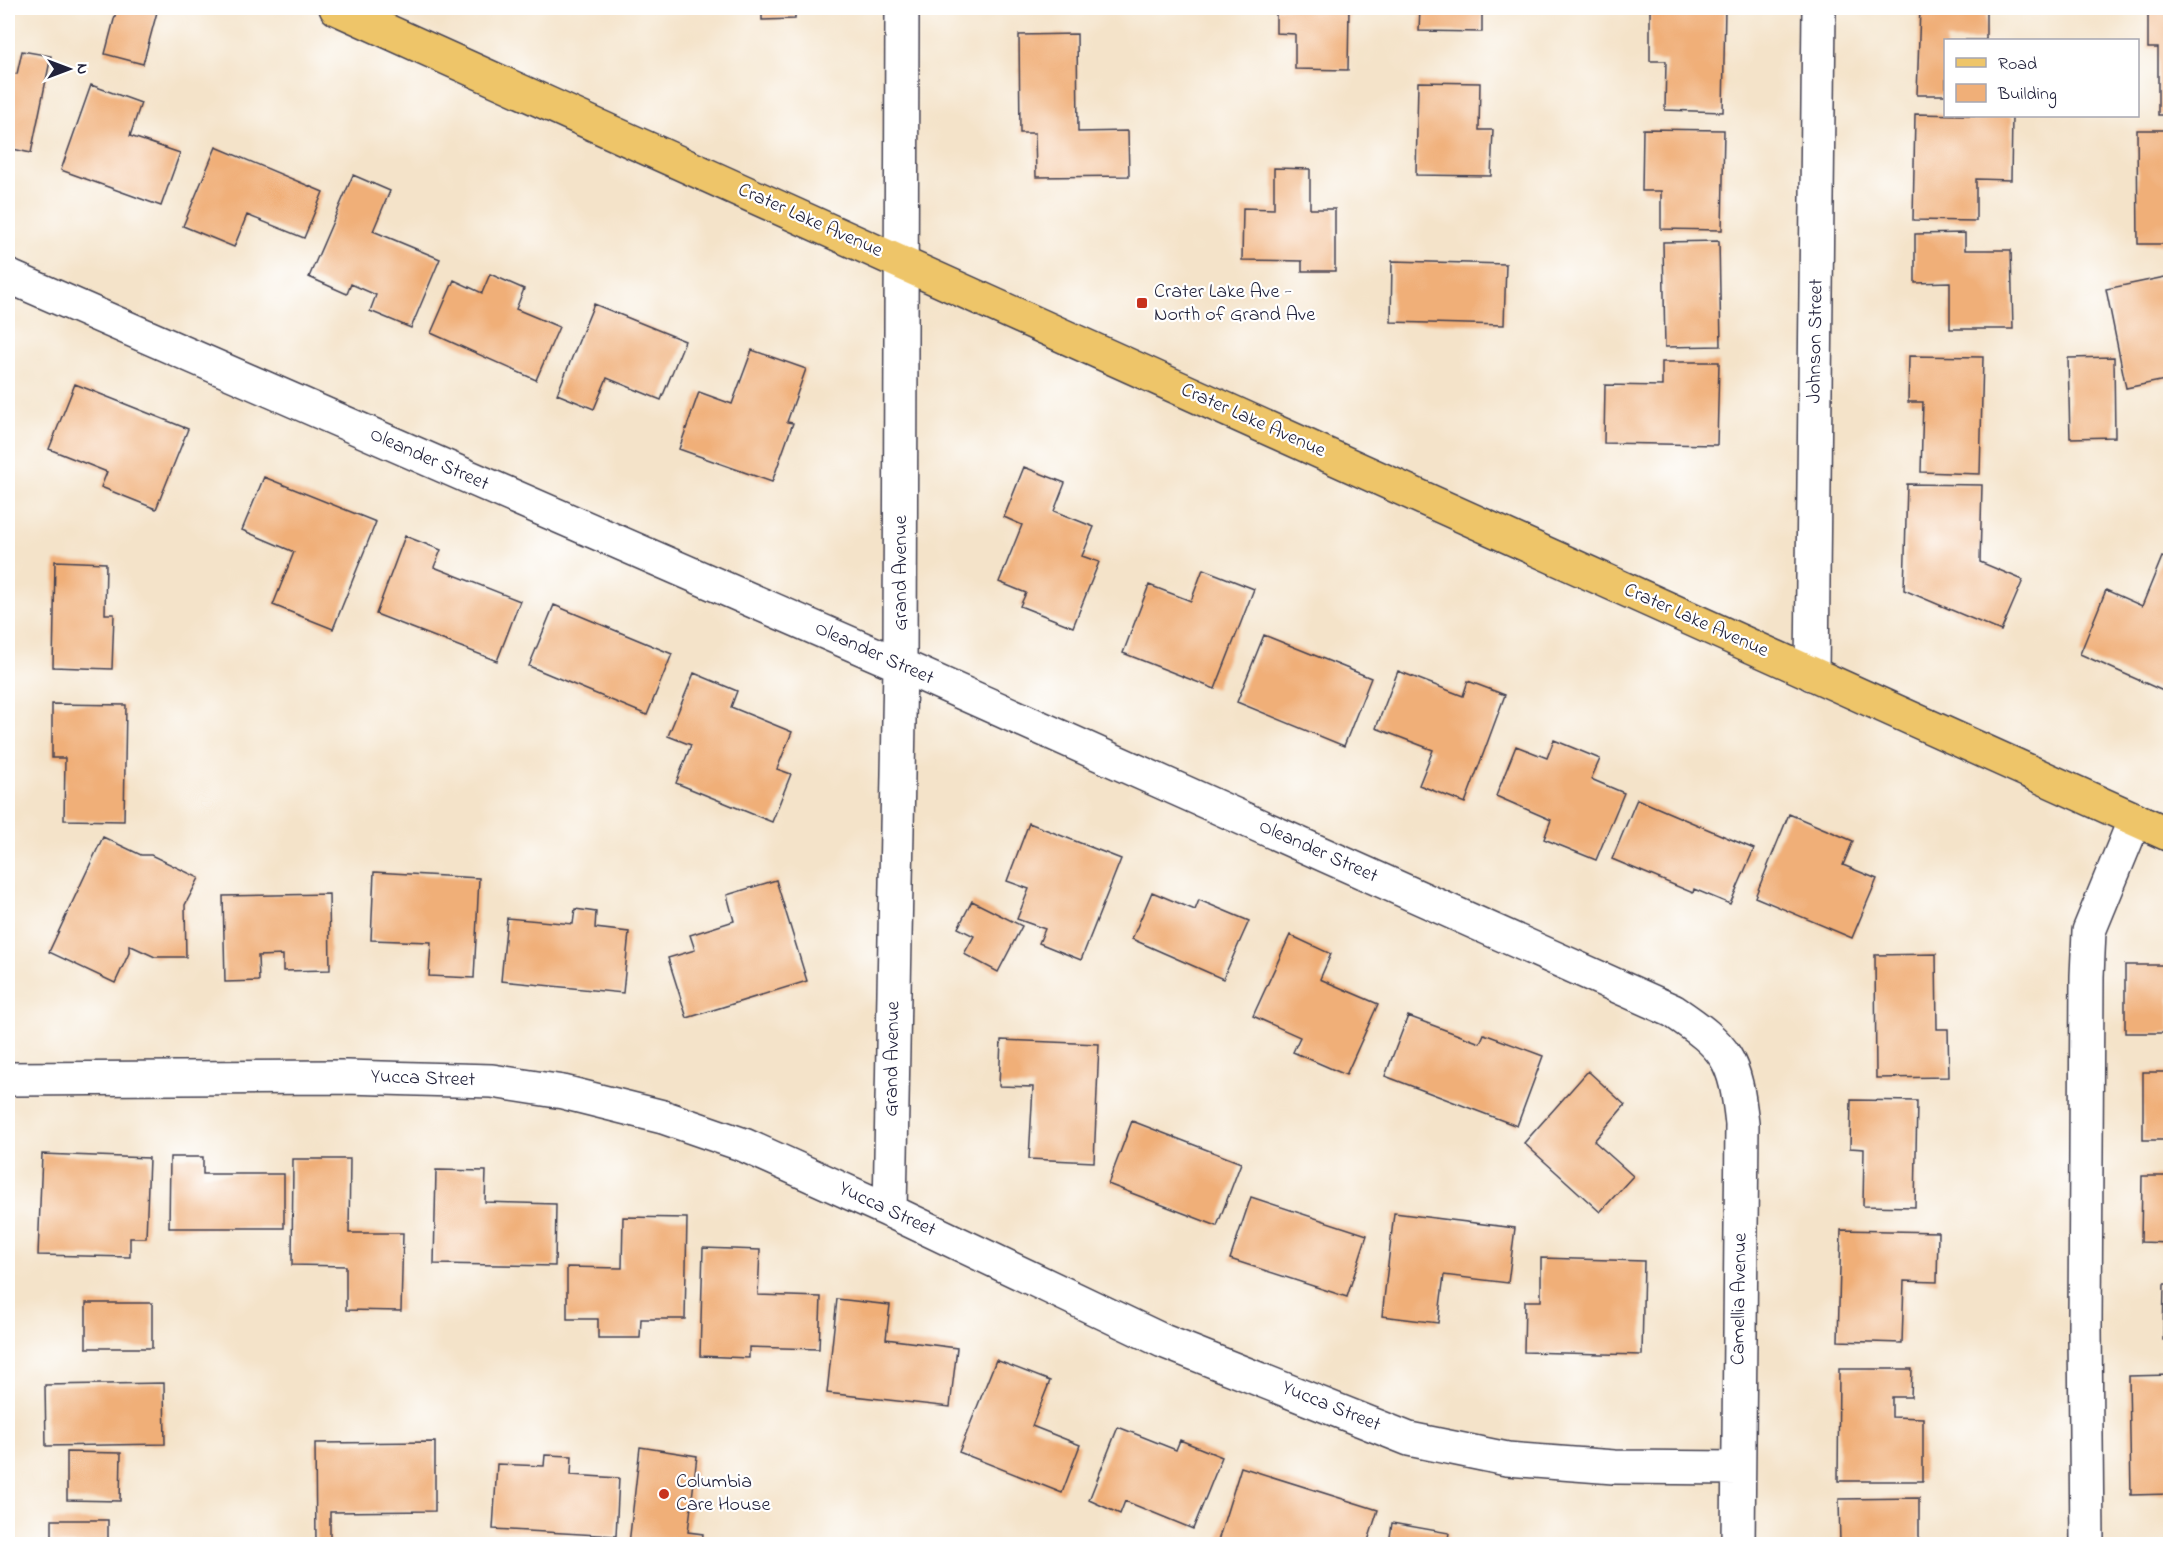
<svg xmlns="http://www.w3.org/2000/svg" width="2178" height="1552" font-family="'Indie Flower',sans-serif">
	<rect width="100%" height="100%" fill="#fff"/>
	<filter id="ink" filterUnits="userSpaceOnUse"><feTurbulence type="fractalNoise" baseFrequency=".0167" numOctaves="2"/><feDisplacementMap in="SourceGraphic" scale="12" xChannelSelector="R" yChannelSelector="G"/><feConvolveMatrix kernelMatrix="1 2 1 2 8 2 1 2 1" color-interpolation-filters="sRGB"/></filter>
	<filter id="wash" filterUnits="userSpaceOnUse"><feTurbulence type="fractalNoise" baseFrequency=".008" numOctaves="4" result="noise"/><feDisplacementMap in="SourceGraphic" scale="24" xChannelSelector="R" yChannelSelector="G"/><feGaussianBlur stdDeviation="1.35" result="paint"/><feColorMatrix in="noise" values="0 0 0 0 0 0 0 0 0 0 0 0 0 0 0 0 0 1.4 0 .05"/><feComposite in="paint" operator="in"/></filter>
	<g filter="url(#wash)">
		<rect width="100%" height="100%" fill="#f4e3c9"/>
		<g id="blocks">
			<path fill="#f0af78" d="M117,8H140L157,12L143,64L105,54Z
				M665,8H795V19L762,20V10H665Z
				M1276,8H1349L1348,70L1295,69V34L1276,33Z
				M1420,8H1482V32L1419,31Z
				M1650,8H1725L1723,112L1665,110L1666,61H1650Z
				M1920,8H1969V9L1986,10V40H1946V95H1917Z
				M2148,8H2170V115H2158V48H2148Z
				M1077,34L1078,132L1128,131L1129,176L1036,177L1035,133H1020L1019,35Z
				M22,51L51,56L31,153L8,148V72L17,74Z
				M1418,82L1480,83L1479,130H1493L1491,176L1416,175Z
				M91,85L141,103L130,136L180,153L161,206L61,170Z
				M1915,114L2012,116L2011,180L1976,179V221L1913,220Z
				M1643,129L1724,130L1722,230L1661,229V191H1642Z
				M2137,130H2170V244H2138Z
				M216,147L323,192L304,238L247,215L234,247L183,226Z
				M1274,168L1310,169V209H1335V271H1302V261L1242,260L1243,208L1274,209Z
				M353,175L390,191L373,231L440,259L411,328L370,311L376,295L351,284L347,294L309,277Z
				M1965,233V250H2011L2013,329H1950V282L1915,283V234Z
				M1719,241L1721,346L1665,347L1663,242Z
				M1392,261L1506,264L1504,325L1391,322Z
				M490,274L524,289L516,309L559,327L536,380L431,333L454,280L482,293Z
				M2170,276V379L2126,388L2106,289Z
				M594,304L685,341L661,400L607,378L594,409L557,394Z
				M752,350L806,369L787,422L793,423L772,482L679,449L699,392L732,404Z
				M1909,356L1983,357L1980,474L1921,472L1923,402H1908Z
				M2114,357L2115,437L2070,438L2068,358Z
				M1662,362H1719L1717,445L1604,443L1605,385L1662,386Z
				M75,384L188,429L156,509L101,487L107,472L49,449Z
				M1024,467L1065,483L1054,511L1094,527L1082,556L1099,562L1073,627L1020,606L1026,593L999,582L1022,525L1004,517Z
				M264,477L376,522L333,629L273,605L294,552L242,530Z
				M1907,484L1982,485L1980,562L2023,580L2001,631L1904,590Z
				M405,536L441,550L434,567L520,601L497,661L376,614Z
				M2162,557L2170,560V694L2080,654L2106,590L2142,606Z
				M55,561L106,563L105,614H114L112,669L53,667Z
				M1203,569L1254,589L1215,689L1123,653L1149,585L1191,601Z
				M554,605L672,654L647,715L529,666Z
				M1264,635L1371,678L1344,746L1237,702Z
				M1398,671L1463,696L1468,681L1505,695L1465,803L1419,785L1433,750L1376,728Z
				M694,673L737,691L731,707L792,732L777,769L791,774L772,822L676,783L691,745L668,736Z
				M52,704L126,705L124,821L64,820L65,758H52Z
				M1554,740L1600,759L1591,779L1624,793L1596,860L1544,839L1551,820L1496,796L1516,746L1547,758Z
				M1637,799L1754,849L1730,904L1694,889L1693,893L1612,859Z
				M1789,814L1853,841L1843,865L1877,879L1852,938L1755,897Z
				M1029,823L1121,859L1081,960L1039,943L1045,929L1017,919L1029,889L1007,881Z
				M103,837L141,855H151L199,878L185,905L186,957H155L129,945V953L115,983L49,952Z
				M374,872L479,878L474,978L429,976L431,942L371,940Z
				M776,880L807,981L687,1018L668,958L695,950L690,935L734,921L727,895Z
				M1152,892L1195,910L1199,900L1249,921L1223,979L1132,939Z
				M329,894L330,970L283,971V955L258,956L259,981L225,982L223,896Z
				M972,901L1022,926L998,972L964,954L974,936L958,928Z
				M575,909L596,912L595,928L629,932L623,993L501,981L507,918L573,924Z
				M1290,935L1331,954L1320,979L1378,1004L1346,1075L1293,1052L1300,1037L1253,1016Z
				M1936,954L1937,1029H1948L1949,1077L1876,1078L1875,955Z
				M2125,965H2170V1033H2125Z
				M1408,1016L1480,1043L1484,1034L1543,1056L1517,1126L1385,1076Z
				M1001,1040L1099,1044L1094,1162L1029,1159L1033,1087L999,1086Z
				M1588,1071L1625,1105L1594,1141L1633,1176L1600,1212L1524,1143Z
				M2143,1072H2170V1140H2143Z
				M1851,1100L1917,1101L1915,1207L1863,1206L1864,1149L1850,1148Z
				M1132,1121L1241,1163L1217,1226L1108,1184Z
				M42,1154L149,1158L146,1238H130V1257L38,1255Z
				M170,1157H203V1174H284V1228H169Z
				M293,1159H350L349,1233H403L401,1311L346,1310V1266L292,1265Z
				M436,1170L486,1171L485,1202L556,1204L555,1266L434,1264Z
				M2142,1176H2170V1243L2141,1242Z
				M1251,1197L1367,1235L1347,1297L1230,1259Z
				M1394,1213L1515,1228L1508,1283L1444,1275L1438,1323L1382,1316Z
				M623,1217L687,1218L685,1319H641L640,1338H598V1319H567V1267L622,1268Z
				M1841,1230L1938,1232L1937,1282L1904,1281L1902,1343L1838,1341Z
				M703,1248L760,1250L758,1295L821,1297L819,1349L749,1347V1358L700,1356Z
				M1541,1258L1644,1261L1642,1355L1524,1352L1525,1301H1541Z
				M2164,1284H2170V1340H2163Z
				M837,1299L890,1305L886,1339L957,1348L950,1407L827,1393Z
				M86,1303H152V1348H86Z
				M996,1360L1050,1381L1032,1426L1080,1445L1062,1493L959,1452Z
				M1839,1369H1912L1911,1397H1892V1417L1923,1418V1481H1838Z
				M2170,1375V1494L2131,1495L2129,1376Z
				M164,1383L165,1444L46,1446L45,1385Z
				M1118,1427L1176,1450L1180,1440L1222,1457L1193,1529L1125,1501L1120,1514L1089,1500Z
				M435,1442V1511L330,1512V1543H316L315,1443Z
				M640,1447L697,1456L688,1532L703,1534L702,1544H629Z
				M67,1452L121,1453L120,1501L67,1500Z
				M545,1455L572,1456L571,1475L619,1478L616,1536L493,1529L497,1464L544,1466Z
				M1241,1467L1378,1510L1367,1544H1217Z
				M1919,1498V1544H1840L1839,1499Z
				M52,1520H108V1544H52Z
				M1392,1523L1449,1533L1447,1544H1389Z"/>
		</g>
	</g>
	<g filter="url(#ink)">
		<use href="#blocks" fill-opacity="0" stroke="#423f50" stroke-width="1.5"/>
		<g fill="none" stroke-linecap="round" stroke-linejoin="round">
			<defs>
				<path id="minor" d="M8,276L900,665L1673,1011C1728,1048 1735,1059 1742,1124L1738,1544
					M1812,674L1819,8
					M8,1079L345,1077L492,1081L563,1092L663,1117L744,1145L890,1211L1163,1341L1409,1439L1507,1459L1614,1467L1738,1468
					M890,1211L900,665L902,8
					M2087,1544L2085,1328L2087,976L2089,931L2135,819"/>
				<path id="major" d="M336,8L2170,835"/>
			</defs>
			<use href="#minor" stroke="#423f50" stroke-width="36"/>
			<use href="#major" stroke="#423f50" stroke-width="36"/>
			<use href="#minor" stroke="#fff" stroke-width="33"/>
			<use href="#major" stroke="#eec569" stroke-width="33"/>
		</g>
	</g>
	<g fill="#c8321e" stroke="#fff" stroke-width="2">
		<rect x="1136" y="297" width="12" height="12" rx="3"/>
		<circle cx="664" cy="1494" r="6"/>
	</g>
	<g text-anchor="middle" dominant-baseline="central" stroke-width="4.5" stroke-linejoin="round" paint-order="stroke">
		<g font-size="20" fill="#22223b" stroke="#fff">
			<text transform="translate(810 221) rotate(24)">Crater Lake Avenue</text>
			<text transform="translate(1816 341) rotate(-89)">Johnson Street</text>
			<text transform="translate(1253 421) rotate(24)">Crater Lake Avenue</text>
			<text transform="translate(429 460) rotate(24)">Oleander Street</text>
			<text transform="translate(901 573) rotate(-90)">Grand Avenue</text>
			<text transform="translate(1696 621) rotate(24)">Crater Lake Avenue</text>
			<text transform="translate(874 654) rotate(24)">Oleander Street</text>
			<text transform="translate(1318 852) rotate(24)">Oleander Street</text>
			<text transform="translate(893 1059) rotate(-89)">Grand Avenue</text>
			<text transform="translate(423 1079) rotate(2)">Yucca Street</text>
			<text transform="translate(887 1210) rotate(25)">Yucca Street</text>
			<text transform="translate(1740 1299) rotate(-89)">Camellia Avenue</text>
			<text transform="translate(1331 1407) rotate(22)">Yucca Street</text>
		</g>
		<g font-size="20" fill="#22223b" stroke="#fff" text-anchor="start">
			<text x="1154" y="292">Crater Lake Ave -<tspan x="1154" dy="23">North of Grand Ave</tspan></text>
			<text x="676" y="1482">Columbia<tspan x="676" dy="23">Care House</tspan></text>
		</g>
	</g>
	<rect width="2178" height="1552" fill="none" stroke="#fff" stroke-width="30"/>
	<rect x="1944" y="39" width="195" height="78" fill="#ffffff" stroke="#a7a7b1" stroke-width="1.5"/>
	<rect x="1956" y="58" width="30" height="9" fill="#eec569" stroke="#a7a7b1" stroke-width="1.5"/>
	<text x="1998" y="69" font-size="18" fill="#22223b">Road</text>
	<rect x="1956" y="84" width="30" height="18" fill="#f0af78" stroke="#a7a7b1" stroke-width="1.5"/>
	<text x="1998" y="99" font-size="18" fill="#22223b">Building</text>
	<g transform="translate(69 69) rotate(90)" stroke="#ffffff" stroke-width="4.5" paint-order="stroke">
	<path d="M0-4.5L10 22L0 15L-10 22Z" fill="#22223b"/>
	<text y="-9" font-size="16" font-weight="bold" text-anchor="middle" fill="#22223b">N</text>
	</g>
</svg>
